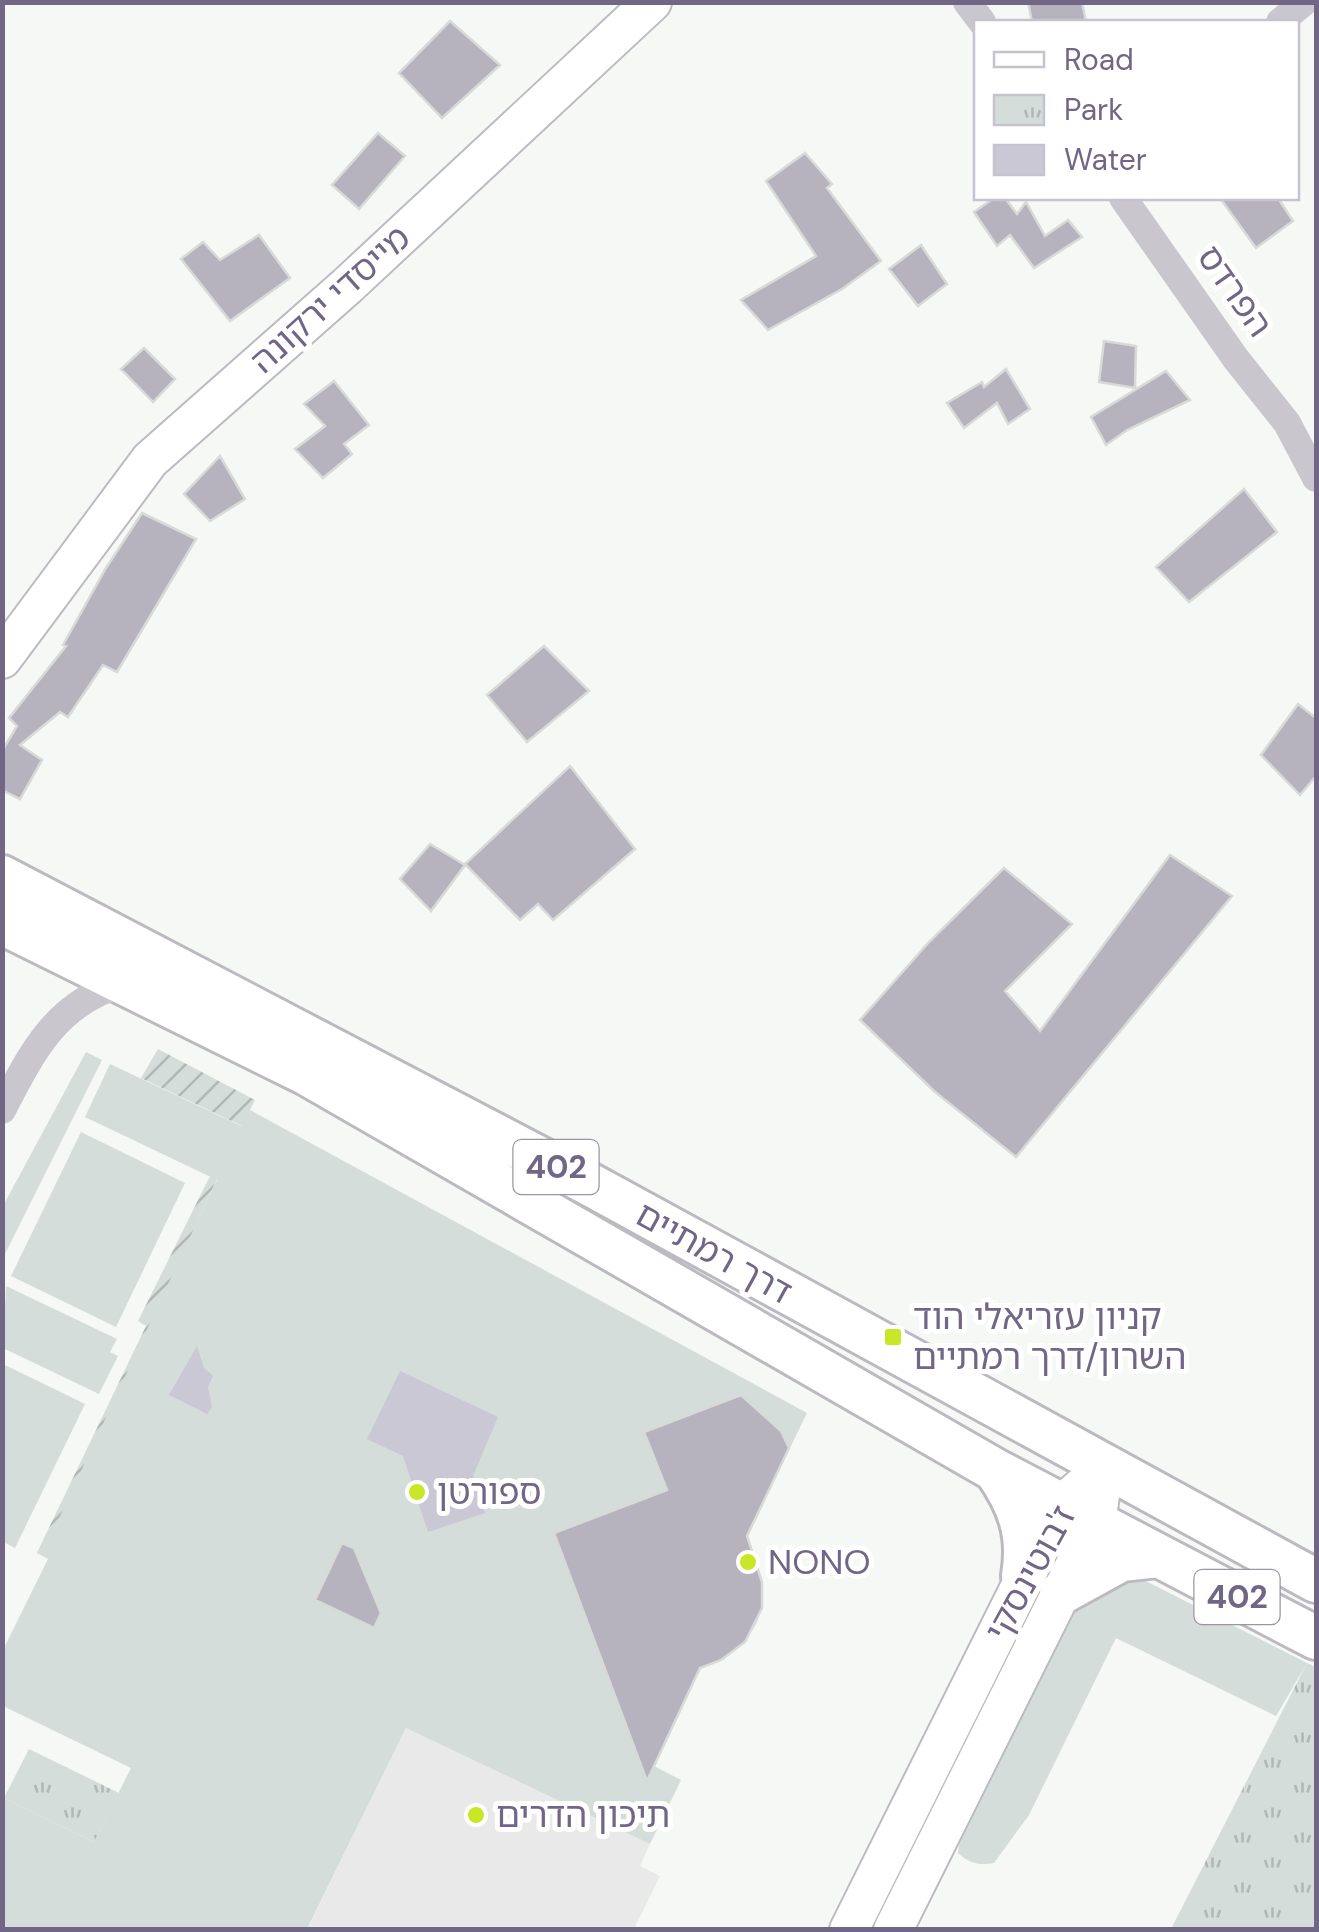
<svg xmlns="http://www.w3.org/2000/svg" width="1319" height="1932" font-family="'DM Sans','Noto Sans Hebrew',sans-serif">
	<defs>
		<pattern id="park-tufts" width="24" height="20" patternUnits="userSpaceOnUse" patternTransform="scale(2.5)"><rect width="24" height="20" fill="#d4ddd9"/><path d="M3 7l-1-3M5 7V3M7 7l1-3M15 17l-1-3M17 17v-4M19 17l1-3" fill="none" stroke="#b0b7b6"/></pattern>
		<pattern id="garden-furrows" width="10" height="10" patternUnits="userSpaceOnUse" patternTransform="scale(2.5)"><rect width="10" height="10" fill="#d4ddd9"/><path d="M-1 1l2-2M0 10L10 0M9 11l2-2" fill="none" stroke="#b0b7b6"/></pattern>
	</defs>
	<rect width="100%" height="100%" fill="#f5f8f5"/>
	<path fill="#e8e9e8" d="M406,1728L650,1844L640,1866L660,1876L634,1929L307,1930Z"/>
	<path fill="#d4ddd9" d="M86,1052L102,1060L3,1258V1206Z
		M110,1064L241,1126L250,1110L807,1413L747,1536C759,1588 780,1622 724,1654L725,1659L686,1673L689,1690L654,1766L681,1780L650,1844L406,1728L307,1929H3L4,1798L94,1842L131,1768L3,1706L2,1652L48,1559L37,1553L217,1180L85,1117Z
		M81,1132L185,1183L116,1327L11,1276Z
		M6,1286L117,1339L110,1352L118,1356L99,1394L3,1348Z
		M3,1364L85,1404L15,1548L3,1542Z
		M1134,1575L1307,1663L1276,1716L1116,1638L1029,1815L994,1863C979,1866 969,1863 958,1853L962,1821L1074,1604Z"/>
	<path fill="url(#park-tufts)" d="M1307,1663L1316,1667V1929H1171Z
		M29,1749L119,1793L94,1842L4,1798Z"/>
	<path fill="url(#garden-furrows)" d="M158,1049L255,1100L242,1126L141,1078Z
		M210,1176L217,1179L42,1555L37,1553L146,1326L138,1321Z"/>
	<path fill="#cac8d4" d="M197,1346L204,1368L213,1376L208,1387L212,1407L207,1414L169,1395Z
		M400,1371L498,1417L473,1476L485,1513L428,1532L403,1456L367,1439Z"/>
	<path fill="#b6b3bf" stroke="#d8dad8" stroke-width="2.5" d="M1028,2H1082L1086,22H1032Z
		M450,21L500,65L442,118L399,73Z
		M378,133L405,156L359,209L332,185Z
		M805,153L832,184L827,188L881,261L842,289L768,330L741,300L816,256L766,181Z
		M994,198H1005L1017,214L1026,202L1045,236L1068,220L1082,237L1034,268L1010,235L997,246L974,212Z
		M1220,198H1278L1293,221L1256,248Z
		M259,235L290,278L230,321L181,259L203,242L220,260Z
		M921,245L947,284L918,306L889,269Z
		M1104,341L1136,346L1135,388L1099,382Z
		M144,348L175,379L153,402L121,369Z
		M1006,369L1030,409L1008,424L997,403L964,428L947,403L982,382L984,387Z
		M1166,371L1190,400L1127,430L1106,445L1091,417Z
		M334,381L369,425L344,444L352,454L323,478L295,449L325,426L304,404Z
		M220,456L245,499L210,521L184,494Z
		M1244,489L1277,532L1189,602L1156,567Z
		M142,513L196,539L117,672L103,665L68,717L60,712L20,745L42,760L20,799L2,790V751L17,726L9,718L66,646L63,645L106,568Z
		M544,646L589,691L527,742L487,695Z
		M1298,704L1316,718V776L1300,795L1261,755Z
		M570,766L635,849L553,920L538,904L520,920L465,864Z
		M430,844L465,865L431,911L400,879Z
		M1170,855L1232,896L1016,1157L934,1091L860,1020L929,942L1004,868L1072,924L1005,991L1040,1031Z
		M741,1395L781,1431L789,1448L747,1536L762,1582V1608L745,1642L721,1660L700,1668L647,1781L554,1533L667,1490L644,1432Z
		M342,1543L354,1548L381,1613L374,1628L315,1600Z"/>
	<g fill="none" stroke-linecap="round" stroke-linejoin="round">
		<defs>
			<path id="secondary" d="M2,659L150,460L347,286L652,2
				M849,1930L1061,1505L1104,1468
				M893,1930L1096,1523L1100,1495"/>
			<path id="primary" d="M2,877L591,1185L1316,1581
				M2,923L307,1074L995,1470L1316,1638
				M995,1470C1019,1504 1030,1534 1023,1576
				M1061,1593L1121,1560L1158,1556"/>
		</defs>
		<use href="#secondary" stroke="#bebac3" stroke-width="42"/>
		<use href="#primary" stroke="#bcb9c1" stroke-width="48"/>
		<path stroke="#c9c6cd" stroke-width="28" d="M967,2L982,22
			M1280,22L1304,2
			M1123,198L1236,359L1287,423L1316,478
			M2,1110C32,1052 57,1001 125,983"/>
		<use href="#secondary" stroke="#fff" stroke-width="38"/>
		<use href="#primary" stroke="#fff" stroke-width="42"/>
	</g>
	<g fill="#cae727" stroke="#fff" stroke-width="4">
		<rect x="883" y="1327" width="20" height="20" rx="5"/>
		<circle cx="417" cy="1492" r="10"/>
		<circle cx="748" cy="1562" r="10"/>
		<circle cx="476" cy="1815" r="10"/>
	</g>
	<g text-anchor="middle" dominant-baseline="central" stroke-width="10" stroke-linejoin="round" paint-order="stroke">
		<g fill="#fff" stroke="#9c94ab" stroke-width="2.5">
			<rect x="513.5" y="1140" width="85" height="54" rx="8"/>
			<rect x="1194.5" y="1570" width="85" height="54" rx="8"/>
		</g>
		<g font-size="32" font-weight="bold" fill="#726687">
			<text x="556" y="1167">402</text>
			<text x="1237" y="1597">402</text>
		</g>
		<g font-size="35" fill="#726687" stroke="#fff">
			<text transform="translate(1235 291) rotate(55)">הפרדס</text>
			<text transform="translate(330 299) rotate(-42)">מייסדי ירקונה</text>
			<text transform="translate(714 1253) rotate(29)">דרך רמתיים</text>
			<text transform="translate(1030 1573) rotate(-61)">ז'בוטינסקי</text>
		</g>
		<g font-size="35" fill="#726687" stroke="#fff" text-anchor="start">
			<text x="913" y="1317">קניון עזריאלי הוד<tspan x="913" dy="40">השרון/דרך רמתיים</tspan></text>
			<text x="437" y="1492">ספורטן</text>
			<text x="768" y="1562">NONO</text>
			<text x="496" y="1815">תיכון הדרים</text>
		</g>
	</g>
	<rect width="1319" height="1932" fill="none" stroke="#726687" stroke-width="10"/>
	<rect x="974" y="20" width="325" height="180" fill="#ffffff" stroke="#c7c2cf" stroke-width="2.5"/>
	<rect x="994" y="52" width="50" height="15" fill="#ffffff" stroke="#c7c2cf" stroke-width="2.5"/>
	<text x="1064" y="70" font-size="30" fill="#726687">Road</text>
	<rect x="994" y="95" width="50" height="30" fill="url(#park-tufts)" stroke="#c7c2cf" stroke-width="2.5"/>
	<text x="1064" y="120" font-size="30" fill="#726687">Park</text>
	<rect x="994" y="145" width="50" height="30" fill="#cac8d4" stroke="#c7c2cf" stroke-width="2.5"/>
	<text x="1064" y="170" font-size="30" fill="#726687">Water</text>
</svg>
